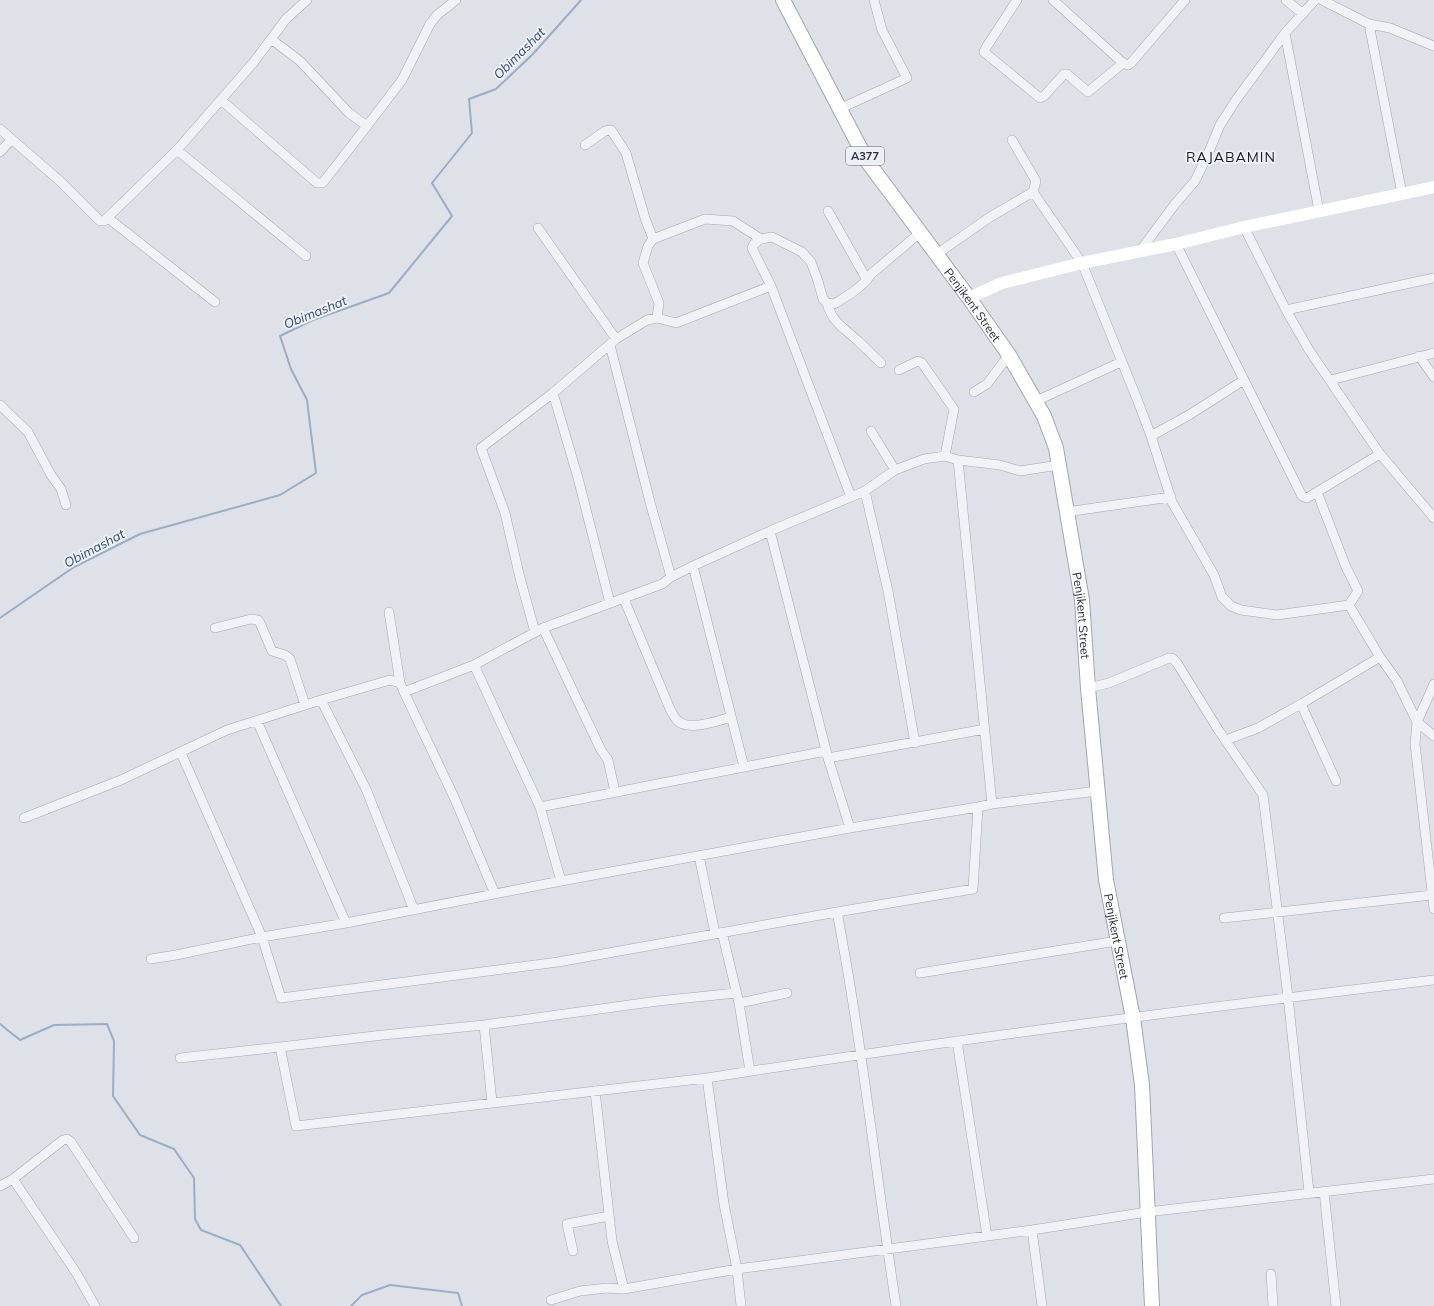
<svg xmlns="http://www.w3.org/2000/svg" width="1434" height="1306" font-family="Mulish,sans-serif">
	<rect width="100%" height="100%" fill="#dee1e7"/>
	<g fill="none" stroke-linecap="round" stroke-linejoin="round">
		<path stroke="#9aaec7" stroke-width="2" d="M0,618L74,567L140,534L280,495L316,473L307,400L291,369L280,336L313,320L389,293L452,216L432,183L472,133L469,99L496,89L533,54L581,0
			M0,1024L20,1040L54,1025L107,1024L114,1041L113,1096L140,1135L174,1149L194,1178L195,1219L201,1230L240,1245L281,1306
			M351,1306L362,1295L390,1285L458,1293L462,1306"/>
		<defs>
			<path id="street" d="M1017,0L987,46L984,52L1040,98L1044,96L1064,74H1067L1088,92L1123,63L1128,65L1131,63L1185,0
				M1053,0L1123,63
				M1286,0L1303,14
				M1322,0L1369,24L1390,28L1434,46
				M1369,24L1402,194
				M1285,33L1319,211
				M271,39L300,61L349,113L367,126L402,80L430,24L437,15L456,0
				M221,100L317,183H322L325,180L367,126
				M839,109L907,78L882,30L874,0
				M0,129L61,182L100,221H104L177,150L253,63L286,19L307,0
				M1012,140L1036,181L1033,192
				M585,145L605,131L611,130L626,153L645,218L653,239
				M177,150L306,256
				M0,152L11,140
				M828,211L867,280
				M108,218L215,302
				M1244,227L1286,310L1309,350L1380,454L1434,518
				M538,228L616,339
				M1176,244L1302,496L1307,498L1317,492L1346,567L1358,591L1349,605
				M1140,251L1175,204L1195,181L1208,154L1220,125L1236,100L1285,33L1315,0
				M937,254L990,217L1033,192L1082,263L1137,399L1151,436L1172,502L1214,575L1222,597L1231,606L1241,610L1277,615L1349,605L1380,657L1397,681L1417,722L1434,736
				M771,286L752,248L754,244L761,239L772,237L802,252L811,262L818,281L823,299L827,303L834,304C847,296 862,288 871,274L921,232
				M827,303C831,321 845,329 858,341C866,348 873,356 881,363
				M1286,310L1434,278
				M657,318L659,303L643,263L648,246L653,239L705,219L733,221L761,239
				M610,345L650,502L671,577
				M1419,356L1434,377
				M899,370L918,361L922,363L954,409L945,456
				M1331,380L1434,353
				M974,392L987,384L1009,355
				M553,393L578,478L610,603
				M1036,401L1121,362
				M0,405L28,432L51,475L61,489L66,505
				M871,431L895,470
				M1151,436L1189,415L1244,380
				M865,491L888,591L915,743
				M1317,492L1380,454
				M1066,512L1171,497
				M770,531L828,758L850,828
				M693,566L744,767
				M624,599L670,709C672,713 674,717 677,720C687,732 718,721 731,717
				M389,612L400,683
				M215,628L251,619L258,620L260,623L272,651L285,655L290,659L305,705
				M543,628L601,750L608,760L615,792
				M535,632L520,578L505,513L481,448L553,393L616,339L647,320L657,318L676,323L771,286L851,497
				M474,665L540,807L561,881
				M1434,684L1417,722L1415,744L1434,909
				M1088,688L1109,683L1169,658H1172L1177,663L1219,731L1263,795L1288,997L1309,1192
				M404,692L474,665L543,628L662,584L671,577L693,566L770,531L865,491L895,470L924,459L945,456L958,460L1000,465L1020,471L1059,465
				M321,700L366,789L414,910
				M1301,704L1336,781
				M257,721L346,923L561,881L850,828L978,807
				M1226,740L1258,728L1301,704L1380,657
				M181,753L262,937L281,998L558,962L837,912
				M992,804L1098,791
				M540,807L826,751L828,758L985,729
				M24,818L121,780L227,730L321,700L390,680L400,683L404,692L454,797L495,894
				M699,856L715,933
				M1224,918L1432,895
				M722,932L739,1003L749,1065V1071
				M151,959L176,955L262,937L346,923
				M920,973L1117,941
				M739,1003L787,993
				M484,1025L492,1102
				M957,1041L987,1236
				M180,1058L280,1047
				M707,1078L296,1126L280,1047L383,1035L484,1025L658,1001L736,993
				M595,1091L612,1241L624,1289L737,1269L1032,1230L1147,1212L1434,1179
				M13,1179L77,1274L95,1306
				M0,1186L13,1179L63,1140L67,1139L71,1142L134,1238
				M1324,1191L1336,1306
				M1032,1230L1042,1306
				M573,1251L567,1224L609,1216
				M1271,1274L1273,1306
				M551,1300L580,1291L607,1288L624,1289
				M741,1306L737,1269L724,1204L707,1078C948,1040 1191,1009 1434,980
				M896,1306C876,1174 862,1042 837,912L973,889L978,807L992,804L958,460"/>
			<g id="primary">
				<path id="s1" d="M783,0L867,161L969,298L1009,355L1044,416L1056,448L1082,600L1088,688L1106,880L1133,1018L1142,1085L1152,1306"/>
			</g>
		</defs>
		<use href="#street" stroke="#a4a8b1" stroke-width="10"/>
		<use href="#primary" stroke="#9ea6b3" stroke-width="16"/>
		<use href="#street" stroke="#f1f2f6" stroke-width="9"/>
		<path stroke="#fff" stroke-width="12" d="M969,298L1002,283L1082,263L1176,244L1244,227L1434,187"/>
		<use href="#primary" stroke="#fff" stroke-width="14"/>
	</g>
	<g text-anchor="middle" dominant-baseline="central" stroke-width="4" stroke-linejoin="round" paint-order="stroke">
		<rect fill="#edf0f5" stroke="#636975" stroke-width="1" x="846" y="147" width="38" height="18" rx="3"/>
		<g font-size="11" font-weight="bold" fill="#282f3e">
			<text x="865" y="156">A377</text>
		</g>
		<g font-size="12" fill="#282f3e" stroke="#edf0f5">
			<text stroke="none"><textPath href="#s1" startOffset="360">Penjikent Street</textPath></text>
			<text stroke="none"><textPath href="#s1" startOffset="696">Penjikent Street</textPath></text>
			<text stroke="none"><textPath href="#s1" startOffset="1019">Penjikent Street</textPath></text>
		</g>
		<g font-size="13" font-style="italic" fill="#334d70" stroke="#edf0f5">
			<text transform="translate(519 53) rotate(-45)">Obimashat</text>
			<text transform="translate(315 312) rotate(-22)">Obimashat</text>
			<text transform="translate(94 548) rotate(-28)">Obimashat</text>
		</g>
		<g font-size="14" letter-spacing="1" fill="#1a202e" stroke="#edf0f5">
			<text x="1231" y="157">RAJABAMIN</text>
		</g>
	</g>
</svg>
